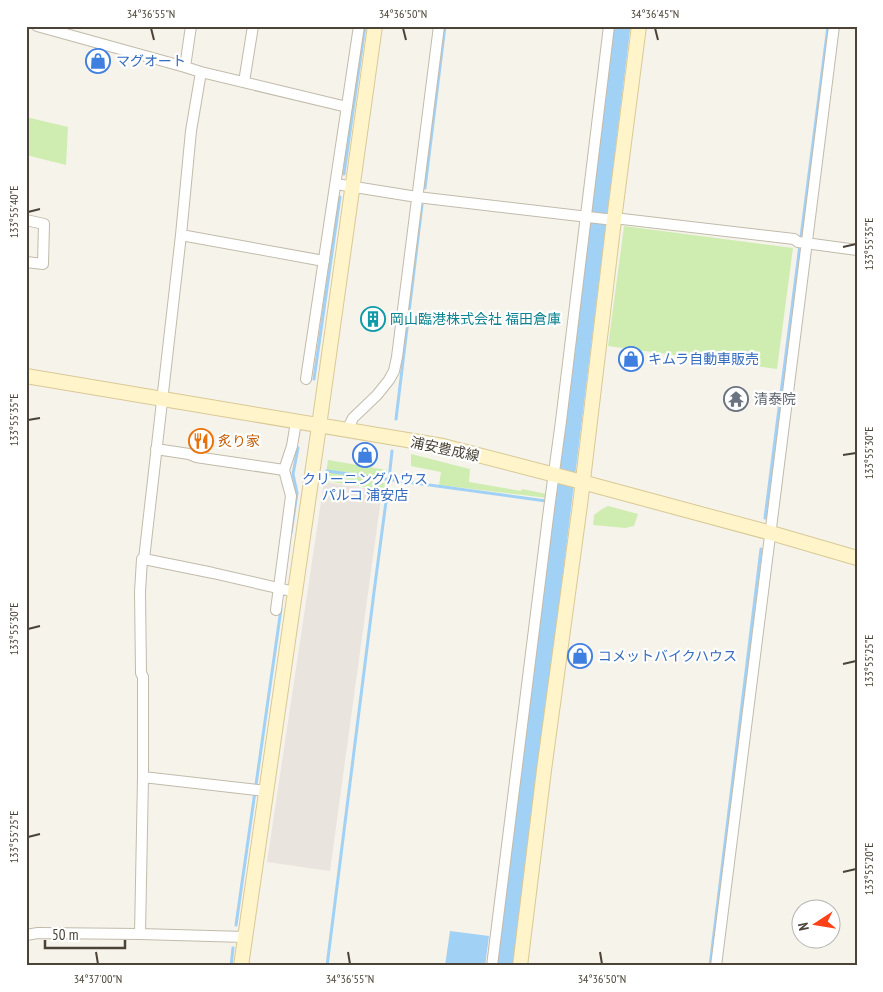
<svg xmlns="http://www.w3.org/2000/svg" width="883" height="992" font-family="'PT Sans Narrow','Noto Sans JP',sans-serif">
	<rect width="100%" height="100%" fill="#f6f3ea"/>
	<path fill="#e9e4de" d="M324,482L382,491L330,871L267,862Z"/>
	<path fill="#cfedb0" d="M26,117L68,127L66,165L26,155Z
		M624,226L793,248L777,369L608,346Z
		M411,454L470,469L469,482L521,491L522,489L547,494V498L439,485L441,472L411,466Z
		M328,460L387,470L386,476H380V480L382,483H385L384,490L325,481Z
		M608,506L638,514L634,526L625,528L593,525L594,515L602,509Z"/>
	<path fill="#a2d1f6" d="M450,931L489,936L485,966H445Z"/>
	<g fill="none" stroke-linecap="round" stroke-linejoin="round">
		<path stroke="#a2d1f6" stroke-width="3" d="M344,174L365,26
			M425,188L445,26
			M314,379L340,197
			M396,419L422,205
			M327,471L546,501
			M554,502L561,503
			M765,518L828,26
			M291,533L297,493L293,474L298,448
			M236,925L281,609
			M231,966L233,948
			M327,966L374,592L389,479L392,451
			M710,966L761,549"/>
		<path stroke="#a2d1f6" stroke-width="19" d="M505,966L621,26"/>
		<defs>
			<path id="street" d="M37,26L185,67L201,72L347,107
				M185,67L191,26
				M244,82L253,26
				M336,184L417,197L614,220
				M614,218L794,239L798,242L857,250
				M26,220L44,224L43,264L26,262
				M181,235L324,261
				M306,379L359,26
				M347,430L353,418L377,395L389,380L394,371L397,357L439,26
				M156,449L189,454L196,457L284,470
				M144,559L213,573L295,592
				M276,610L291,496L284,470L292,446L296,422
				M143,777L266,791
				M140,934L143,777V677L141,673L140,592L142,559H144L181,235L191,131L201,72
				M26,935L38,933L140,934L245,937
				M492,966L549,509L561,421L609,26
				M716,966L834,26"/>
			<path id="secondary" d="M26,376L443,446L582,482L771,533L857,558
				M241,966L319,426L375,26
				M520,966L544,770L580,505L614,220L639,26"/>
		</defs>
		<use href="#street" stroke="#c2bbab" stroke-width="12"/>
		<use href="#secondary" stroke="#d9c996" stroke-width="16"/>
		<use href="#street" stroke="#fff" stroke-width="10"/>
		<use href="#secondary" stroke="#fff4ca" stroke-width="14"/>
	</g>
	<path fill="none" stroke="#4b4337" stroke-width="2" d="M151,28L154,40M403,28L406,40M655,28L658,40M28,212L40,209M843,247L856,244M28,420L40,418M843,455L856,453M28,629L40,626M843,664L856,661M28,837L40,834M843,872L856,869M96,952L98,964M348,952L350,964M600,952L602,964"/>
	<defs>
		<symbol id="shop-ring" viewBox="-11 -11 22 22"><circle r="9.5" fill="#fff" stroke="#3f7fe0" stroke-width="1.5"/><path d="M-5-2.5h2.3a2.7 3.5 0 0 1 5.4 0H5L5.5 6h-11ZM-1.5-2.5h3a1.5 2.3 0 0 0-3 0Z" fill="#3f7fe0"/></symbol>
		<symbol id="building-ring" viewBox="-11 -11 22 22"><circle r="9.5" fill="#fff" stroke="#0f9aa8" stroke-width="1.5"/><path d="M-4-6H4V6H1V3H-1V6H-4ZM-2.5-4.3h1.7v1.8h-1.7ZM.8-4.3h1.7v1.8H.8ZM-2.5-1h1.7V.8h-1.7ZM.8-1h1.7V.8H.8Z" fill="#0f9aa8"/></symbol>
		<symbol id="temple-ring" viewBox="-11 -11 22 22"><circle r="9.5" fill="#fff" stroke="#6b7280" stroke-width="1.5"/><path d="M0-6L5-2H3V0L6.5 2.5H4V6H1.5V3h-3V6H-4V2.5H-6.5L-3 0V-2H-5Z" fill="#6b7280"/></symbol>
		<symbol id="restaurant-ring" viewBox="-11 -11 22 22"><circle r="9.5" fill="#fff" stroke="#e8710a" stroke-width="1.5"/><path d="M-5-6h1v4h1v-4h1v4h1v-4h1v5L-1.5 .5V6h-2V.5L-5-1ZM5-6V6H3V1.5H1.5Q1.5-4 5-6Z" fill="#e8710a"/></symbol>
	</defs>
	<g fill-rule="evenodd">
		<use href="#shop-ring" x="84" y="47" width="28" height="28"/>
		<use href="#building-ring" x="359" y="305" width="28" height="28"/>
		<use href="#shop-ring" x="617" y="345" width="28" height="28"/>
		<use href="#temple-ring" x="722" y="385" width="28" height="28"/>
		<use href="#restaurant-ring" x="187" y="427" width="28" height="28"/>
		<use href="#shop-ring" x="351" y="441" width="28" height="28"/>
		<use href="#shop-ring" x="566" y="642" width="28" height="28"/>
	</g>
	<g text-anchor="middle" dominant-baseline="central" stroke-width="4.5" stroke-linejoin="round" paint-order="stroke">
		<g font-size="14" fill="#366cbe" stroke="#fff" text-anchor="start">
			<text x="116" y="61">マグオート</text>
			<text x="648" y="359">キムラ自動車販売</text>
			<text x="365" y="479" text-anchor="middle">クリーニングハウス<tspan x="365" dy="16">パルコ 浦安店</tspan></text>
			<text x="598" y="656">コメットバイクハウス</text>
		</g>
		<g font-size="14" fill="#0d838f" stroke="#fff" text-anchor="start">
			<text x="390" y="319">岡山臨港株式会社 福田倉庫</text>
		</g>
		<g font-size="14" fill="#5b616d" stroke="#fff" text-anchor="start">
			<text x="754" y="399">清泰院</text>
		</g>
		<g font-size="14" fill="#c56008" stroke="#fff" text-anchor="start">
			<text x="218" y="441">炙り家</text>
		</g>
		<g font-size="14" fill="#4b4337" stroke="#fff">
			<text transform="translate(445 449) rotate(12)">浦安豊成線</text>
		</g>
	</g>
	<rect width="883" height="992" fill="none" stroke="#ffffff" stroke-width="55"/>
	<g transform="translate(816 924) rotate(258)"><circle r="24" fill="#ffffff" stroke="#b7b4af"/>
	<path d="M0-4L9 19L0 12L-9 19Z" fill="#ff4117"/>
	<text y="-8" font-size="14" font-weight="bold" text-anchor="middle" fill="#4b4337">N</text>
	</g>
	<path d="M45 940v8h80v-8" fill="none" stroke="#4b4337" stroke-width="2.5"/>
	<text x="52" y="940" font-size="15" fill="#4b4337" stroke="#ffffff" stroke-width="4" paint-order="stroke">50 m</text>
	<rect x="28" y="28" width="828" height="936" fill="none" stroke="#4b4337" stroke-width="2"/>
	<g font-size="12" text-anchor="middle" fill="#4b4337">
		<text x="151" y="18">34°36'55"N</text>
		<text x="403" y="18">34°36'50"N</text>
		<text x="655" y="18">34°36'45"N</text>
		<text transform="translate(14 212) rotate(-90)" y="4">133°55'40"E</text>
		<text transform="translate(869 244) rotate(-90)" y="4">133°55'35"E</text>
		<text transform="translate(14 420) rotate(-90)" y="4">133°55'35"E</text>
		<text transform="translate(869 453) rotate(-90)" y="4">133°55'30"E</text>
		<text transform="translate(14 629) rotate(-90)" y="4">133°55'30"E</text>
		<text transform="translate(869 661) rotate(-90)" y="4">133°55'25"E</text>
		<text transform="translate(14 837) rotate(-90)" y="4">133°55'25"E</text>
		<text transform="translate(869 869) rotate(-90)" y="4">133°55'20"E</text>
		<text x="98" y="983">34°37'00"N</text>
		<text x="350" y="983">34°36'55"N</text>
		<text x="602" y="983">34°36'50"N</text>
	</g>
</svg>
